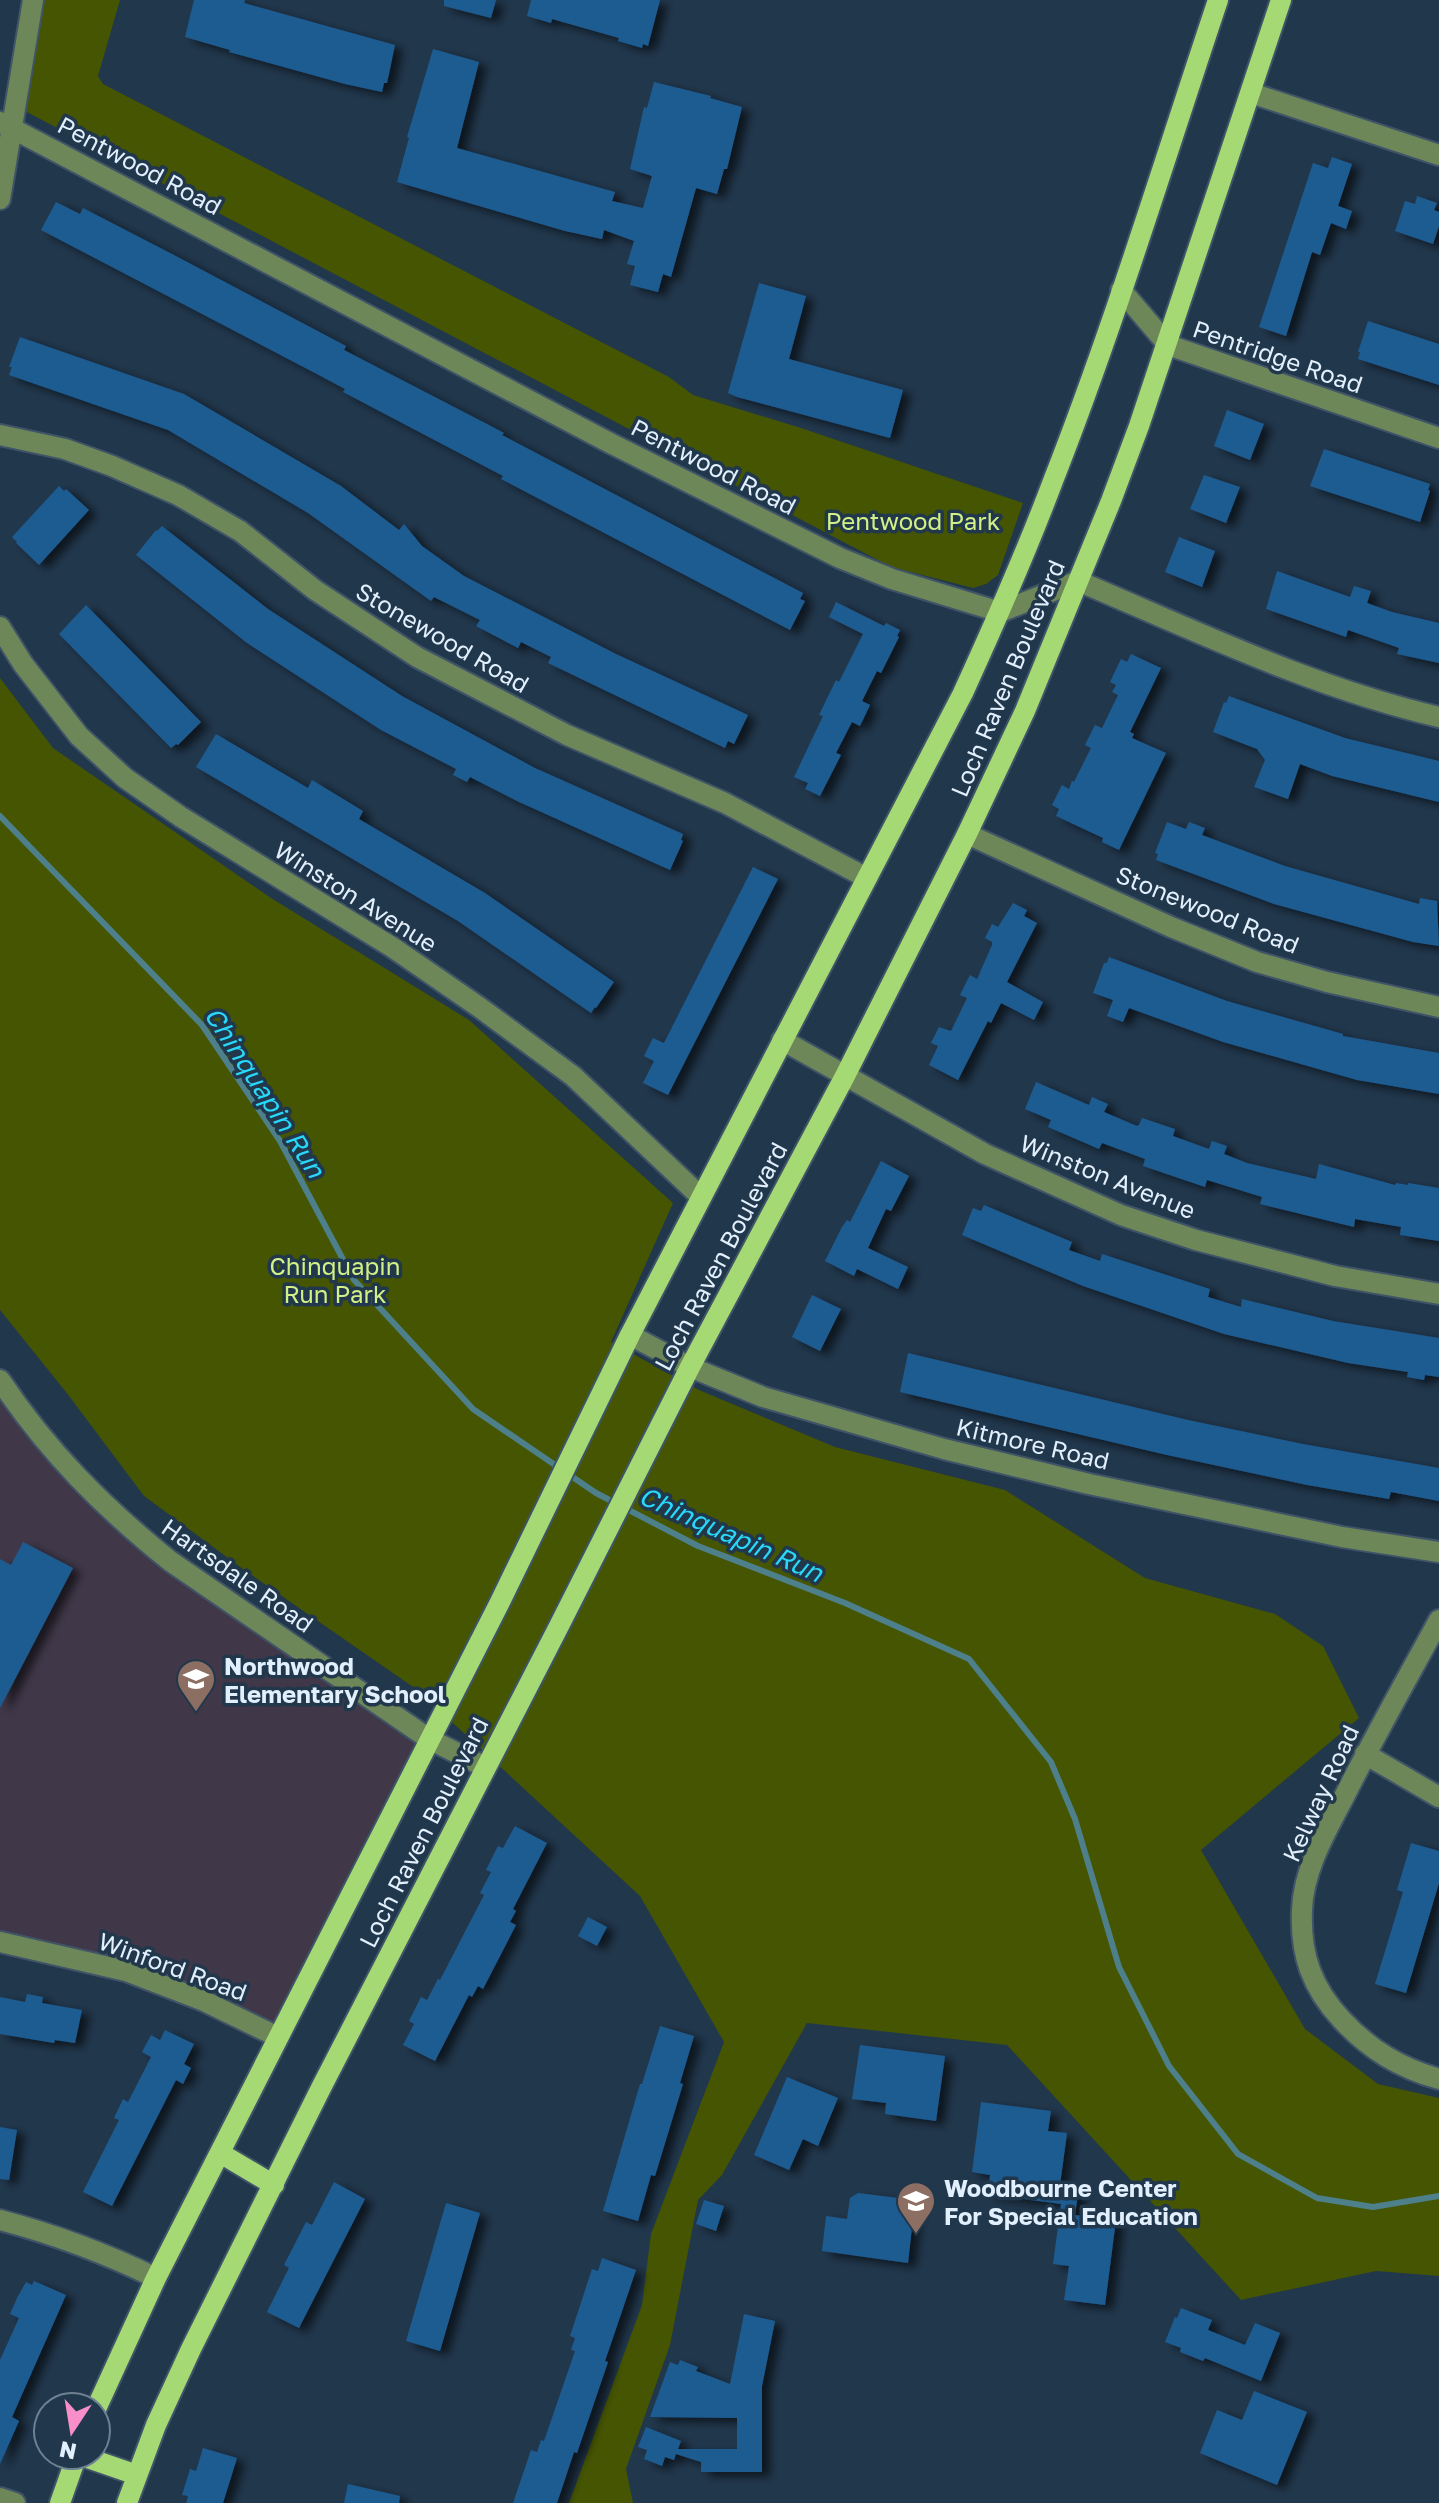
<svg xmlns="http://www.w3.org/2000/svg" width="1439" height="2503" font-family="'Golos Text',sans-serif">
	<defs>
		<filter id="shadow"><feDropShadow dx="8" dy="4.5" stdDeviation="4" flood-color="#0009"/></filter>
	</defs>
	<rect width="100%" height="100%" fill="#21374c"/>
	<path fill="#403849" d="M0,1378L133,1531L429,1739L278,2037L180,1991L0,1942Z"/>
	<path fill="#455502" d="M42,0H120L98,76L103,84L669,377L693,395L801,428L1023,503L998,575L986,584L973,588L891,567L23,110Z
		M0,678L53,748L271,898L469,1020L673,1203L611,1342L699,1390L835,1447L1005,1490L1145,1578L1275,1614L1323,1646L1359,1718L1201,1850L1305,2029L1378,2084L1439,2098V2276L1376,2271L1241,2300L1007,2045L807,2023L722,2175L698,2200L670,2345L626,2469L633,2503H569L642,2305L651,2234L724,2042L640,1896L416,1689L243,1569L144,1496L66,1392L0,1310Z"/>
	<g fill="none" stroke-linecap="round" stroke-linejoin="round">
		<path stroke="#4e808c" stroke-width="6" d="M0,816L202,1025L280,1141L354,1280L473,1409L596,1493L698,1546L845,1603L969,1659L1051,1762L1075,1819L1119,1967L1169,2066L1238,2154L1317,2198L1373,2207L1439,2196"/>
	</g>
	<path fill="#1f5b91" filter="url(#shadow)" d="M194,0H245L244,3L395,45L387,83H384L382,92L345,84L229,52L230,50L223,48L185,37Z
		M444,0H496L491,18L444,6Z
		M531,0H660L648,46L643,44L642,48L618,41L619,38L552,19L551,23L527,16Z
		M433,49L479,62L457,148L615,192L612,201L643,208L652,176L630,169L644,107L647,108L654,82L711,96L710,98L742,107L727,169H724L717,194L696,188L671,277L663,274L658,292L630,285L635,266L627,264L634,241L604,230L602,239L565,231L397,182L407,145L409,138L407,137Z
		M1332,157L1352,164L1338,206L1352,211L1346,229L1331,223L1320,255L1312,252L1286,336L1259,327L1313,163L1328,168Z
		M1417,196L1437,203L1434,210L1439,212V226L1433,244L1395,231L1405,201L1415,204Z
		M56,202L80,214L83,208L172,254L346,346L344,350L487,424L504,433L502,435L803,593L800,599L805,601L790,630L501,479L503,476L343,392L345,389L313,372L41,230Z
		M759,283L806,296L789,359L903,390L890,438L737,397L728,393Z
		M1368,321L1439,344V385L1358,359L1360,352H1358Z
		M20,337L184,394L341,486L399,530L404,524L422,546L464,576L616,654L748,715L734,744L728,741L725,748L548,663L551,657L521,642L518,648L476,626L480,620L434,597L431,601L308,513L168,430L9,375L12,367H9Z
		M1227,410L1264,424L1250,460L1214,446Z
		M1324,449L1430,484L1428,490L1430,491L1420,522L1310,486Z
		M1204,475L1240,487L1226,523L1190,509Z
		M59,486L64,491L66,489L89,510L39,565L16,543L17,542L12,537Z
		M162,526L268,609L402,696L535,768L683,834L681,840L683,841L670,870L519,802L470,777L467,782L453,775L456,769L381,730L247,643L136,555L156,530L157,531Z
		M1179,537L1215,551L1202,587L1165,572Z
		M1277,571L1350,597L1354,586L1371,591L1367,603L1392,612L1439,623V663L1397,654L1399,648L1348,630L1346,637L1266,609Z
		M836,602L884,626L886,623L900,630L897,636L899,637L881,673L877,671L862,701L870,705L860,726L852,722L836,753L841,755L820,796L805,789L808,783L794,777L823,716L819,715L836,680L839,682L863,634L829,617Z
		M86,605L201,722L178,745L176,744L171,748L59,634Z
		M1131,654L1161,668L1130,732L1134,734L1132,738L1166,753L1119,850L1102,842L1103,838L1056,816L1059,809L1052,805L1062,785L1069,789L1072,781L1074,782L1091,748L1085,745L1095,725L1102,728L1118,695L1112,692L1116,685L1110,682L1121,659L1127,662Z
		M1229,696L1345,738L1439,761V802L1332,776L1300,764L1288,799L1254,787L1265,760L1257,749L1213,732L1224,702L1226,703Z
		M216,734L308,788L312,780L363,811L359,819L485,893L614,982L596,1008L595,1007L591,1013L458,921L196,767Z
		M1167,822L1186,829L1189,822L1205,828L1202,835L1285,866L1419,904L1420,898L1437,901L1439,946L1413,942L1274,904L1156,860L1158,854L1155,853Z
		M753,867L778,879L668,1095L643,1083L654,1061L644,1056L653,1038L664,1043Z
		M1013,903L1027,910L1024,916L1037,923L1007,982L1043,1002L1034,1020L1001,1003L991,1023L988,1021L958,1080L929,1065L938,1046L931,1043L939,1027L951,1031L967,998L960,995L970,975L977,979L992,945V942L985,938L992,924L998,927Z
		M1109,957L1227,1001L1343,1034V1036L1439,1053V1094L1357,1080L1223,1042L1129,1008L1123,1022L1107,1016L1113,1000L1093,993L1104,963H1107Z
		M1036,1082L1089,1105L1092,1097L1108,1104L1104,1112L1137,1126L1139,1125L1142,1118L1175,1129L1173,1136L1209,1149L1212,1141L1227,1146L1224,1154L1247,1163L1316,1179L1319,1164L1395,1185L1396,1183L1408,1185V1183L1439,1188V1241L1400,1235L1401,1227L1355,1219L1354,1227L1260,1204L1262,1197L1207,1180L1205,1187L1143,1166L1145,1159L1102,1143L1099,1149L1048,1127L1051,1120L1025,1109Z
		M881,1161L909,1176L891,1211L886,1209L868,1248L908,1267L898,1289L857,1269L854,1276L825,1261L842,1227L847,1220L850,1222Z
		M984,1205L1072,1242L1069,1250L1100,1261L1102,1254L1210,1289L1208,1297L1241,1307L1242,1299L1333,1321L1439,1338V1377L1425,1375L1424,1380L1407,1377L1408,1372L1348,1363L1224,1334L1083,1286L962,1235L973,1208L981,1211Z
		M812,1295L841,1309L820,1351L792,1337Z
		M908,1353L1188,1420L1303,1444L1439,1468V1501L1391,1492L1389,1499L1307,1485L1167,1455L900,1392Z
		M23,1542L73,1568L0,1708V1559L11,1565Z
		M515,1826L547,1843L513,1909L516,1911L510,1922L516,1925L483,1989L478,1986L472,1997L469,1995L435,2061L403,2045L414,2024L409,2021L421,1997L427,2000L438,1979L440,1980L484,1895L480,1893L491,1872L486,1870L498,1846L503,1848Z
		M1411,1843L1439,1851V1883L1406,1993L1375,1984L1403,1892L1397,1890Z
		M588,1917L607,1927L597,1946L578,1936Z
		M27,1994L43,1997L42,2003L82,2010L75,2043L55,2040L54,2043L0,2034V1997L25,2002Z
		M660,2026L694,2036L680,2083L683,2084L655,2176L651,2175L638,2221L603,2211L640,2084H642Z
		M165,2030L194,2044L184,2064L191,2068L183,2084L176,2080L112,2206L83,2192L119,2120L114,2118L123,2099L128,2102L151,2057L142,2052L151,2035L160,2040Z
		M860,2045L945,2056L936,2121L885,2114L886,2103L852,2099Z
		M787,2077L838,2098L818,2146L803,2139L789,2170L754,2155Z
		M981,2102L1051,2111L1048,2131L1067,2133L1060,2185L1079,2187L1075,2215L1116,2220L1105,2305L1064,2300L1069,2266L1053,2264L1061,2204L988,2194L990,2175L972,2172Z
		M0,2127L17,2130L9,2180L0,2179Z
		M334,2182L365,2199L299,2328L267,2312L289,2268L284,2265L306,2222L312,2225Z
		M858,2193L915,2200L908,2263L822,2251L826,2216L847,2219L850,2198Z
		M704,2200L724,2206L716,2231L696,2224Z
		M446,2203L480,2213L440,2351L406,2341Z
		M602,2258L636,2270L605,2361L608,2362L577,2453L574,2452L557,2503H513L531,2450L537,2452L541,2440L544,2441L575,2351L571,2350L575,2338L570,2336L592,2269L598,2271Z
		M34,2281L66,2295L12,2417L19,2421L0,2464V2360L19,2318L10,2314L17,2298L26,2282L32,2285Z
		M1181,2308L1212,2320L1208,2330L1245,2345L1255,2323L1280,2333L1261,2381L1205,2358L1203,2361L1180,2352L1181,2348L1165,2342L1175,2317L1177,2318Z
		M744,2314L775,2321L762,2386V2472H701V2462L676,2454L674,2460L665,2457L662,2466L644,2459L647,2450L638,2447L646,2427L681,2441L678,2449H737V2418L650,2417L670,2362L678,2365L680,2360L698,2367L696,2371L730,2384Z
		M1254,2391L1307,2412L1277,2485L1200,2453L1217,2410L1242,2420Z
		M203,2448L237,2458L223,2503H186L188,2496L182,2495L190,2469L196,2471Z
		M348,2484L400,2496L399,2503H344Z"/>
	<g fill="none" stroke-linecap="round" stroke-linejoin="round">
		<defs>
			<path id="minor" d="M1251,93L1439,155
				M0,122L610,443L840,558L892,579L1000,612L1078,581C1196,631 1314,688 1439,717
				M0,199L33,0
				M1121,290L1168,345L1439,438
				M0,435L65,449L112,466L178,495L240,531L315,590L417,657L567,735L725,803L867,878
				M0,627L23,664L79,736L125,778L181,817L392,947L479,1007L573,1076L701,1197
				M967,834L1171,927L1257,962L1327,982L1439,1007
				M782,1040L985,1154L1121,1215L1196,1240L1335,1276L1439,1294
				M630,1335L690,1367L763,1397L944,1449L1089,1484L1342,1537L1439,1552
				M0,1380C48,1452 103,1507 170,1561L429,1739L485,1767
				M1439,1620C1407,1679 1374,1737 1344,1797C1326,1831 1303,1871 1302,1910C1300,1955 1312,1988 1342,2020C1370,2050 1400,2068 1439,2079
				M1365,1754L1439,1797
				M0,1942L126,1971L204,2001L278,2037
				M0,2220C57,2235 103,2252 156,2278
				M0,2498L15,2503"/>
			<path id="major" d="M220,2153L274,2185
				M96,2409L156,2278L500,1602L630,1335L963,693C995,623 1026,553 1053,481C1115,323 1164,161 1218,0
				M79,2455L137,2475
				M60,2503L77,2455
				M127,2503L156,2425L191,2349L321,2088L558,1628L690,1367L845,1076L967,834L1025,711L1111,501L1139,426L1281,0"/>
		</defs>
		<use href="#minor" stroke="#405468" stroke-width="24"/>
		<use href="#major" stroke="#405468" stroke-width="24"/>
		<use href="#minor" stroke="#6e8758" stroke-width="20"/>
		<use href="#major" stroke="#a5d974" stroke-width="20"/>
	</g>
	<defs>
		<symbol id="school-pin" viewBox="-11 -11 22 30"><path d="M0 17L-7.5 6A9.5 9.5 0 1 1 7.5 6Z" fill="#8d6e63" stroke="#21374c"/><path d="M0-5L7-2L0 1L-7-2ZM-4 1L0 2.5L4 1V4Q0 6-4 4Z" fill="#fff"/></symbol>
	</defs>
	<g fill-rule="evenodd">
		<use href="#school-pin" x="174" y="1657" width="44" height="60"/>
		<use href="#school-pin" x="894" y="2179" width="44" height="60"/>
	</g>
	<g text-anchor="middle" dominant-baseline="central" stroke-width="7" stroke-linejoin="round" paint-order="stroke">
		<g font-size="24" fill="#e2effd" stroke="#21374c">
			<text transform="translate(140 165) rotate(28)">Pentwood Road</text>
			<text transform="translate(1278 356) rotate(19)">Pentridge Road</text>
			<text transform="translate(714 466) rotate(27)">Pentwood Road</text>
			<text transform="translate(443 637) rotate(30)">Stonewood Road</text>
			<text transform="translate(1007 678) rotate(-67)">Loch Raven Boulevard</text>
			<text transform="translate(356 896) rotate(32)">Winston Avenue</text>
			<text transform="translate(1208 909) rotate(22)">Stonewood Road</text>
			<text transform="translate(1108 1176) rotate(22)">Winston Avenue</text>
			<text transform="translate(720 1256) rotate(-62)">Loch Raven Boulevard</text>
			<text transform="translate(1033 1443) rotate(13)">Kitmore Road</text>
			<text transform="translate(238 1575) rotate(35)">Hartsdale Road</text>
			<text transform="translate(1320 1793) rotate(-65)">Kelway Road</text>
			<text transform="translate(423 1832) rotate(-63)">Loch Raven Boulevard</text>
			<text transform="translate(173 1966) rotate(20)">Winford Road</text>
		</g>
		<g font-size="24" fill="#d3f086" stroke="#21374c">
			<text x="913" y="520">Pentwood Park</text>
			<text x="335" y="1265">Chinquapin<tspan x="335" dy="28">Run Park</tspan></text>
		</g>
		<g font-size="24" font-weight="bold" fill="#e2effd" stroke="#21374c" text-anchor="start">
			<text x="224" y="1665">Northwood<tspan x="224" dy="28">Elementary School</tspan></text>
			<text x="944" y="2187">Woodbourne Center<tspan x="944" dy="28">For Special Education</tspan></text>
		</g>
		<g font-size="26" font-style="italic" fill="#29d8f8" stroke="#21374c">
			<text transform="translate(265 1092) rotate(57)">Chinquapin Run</text>
			<text transform="translate(731 1534) rotate(24)">Chinquapin Run</text>
		</g>
	</g>
	<g transform="translate(72 2431) rotate(192)"><circle r="38" fill="#21374c" stroke="#6e8193" stroke-width="2"/>
	<path d="M0-6L14 30L0 20L-14 30Z" fill="#f98fca"/>
	<text y="-12" font-size="22" font-weight="bold" text-anchor="middle" fill="#e2effd">N</text>
	</g>
</svg>
